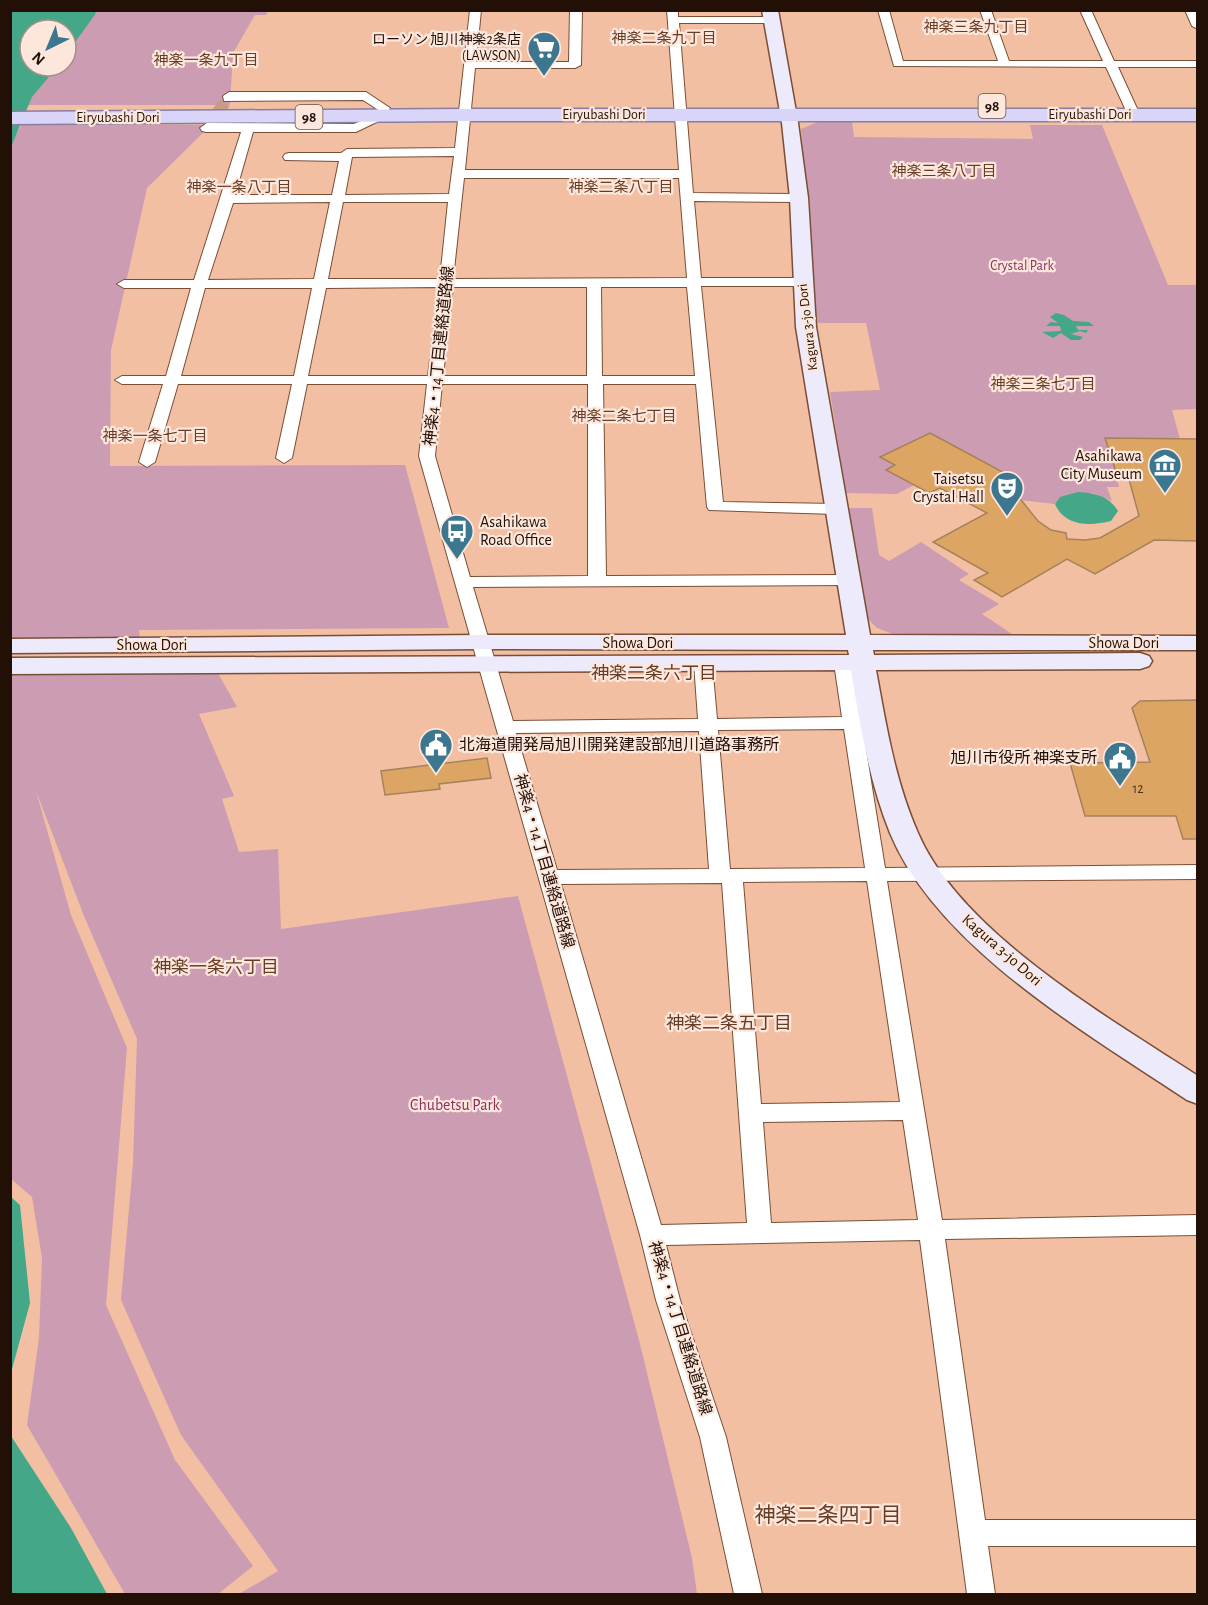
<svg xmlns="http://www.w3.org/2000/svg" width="1208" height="1605" font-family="'Alegreya Sans','Noto Sans JP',sans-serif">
	<rect width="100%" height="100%" fill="#f2bfa3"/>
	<path fill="#cc9cb2" d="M96,11H268L266,15H255L233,53L230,105H25L55,66H66V51L83,24Z
		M823,120L852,121L854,137L1033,139L1030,125H1102L1168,285H1197V409L1172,410L1180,439L1116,472L1119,487H1107L1112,501L1093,493L1061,497L1055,504L1020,500L1013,490L1019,481L930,433L881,457L895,465L887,470L914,485L897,494L846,493L830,392L880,390L866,323H816L809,266L801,129Z
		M22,124L211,125L147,188L111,350L110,466L405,465L449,628L139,630L142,654H11V144Z
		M847,508H872L879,555L889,561L921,542L969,574L959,580L999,604L982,614L1015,636L901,637L877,628L864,615Z
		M210,659L237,707L199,714L234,796L222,799L239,852L278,849L281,929L518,896L639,1340L692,1558L697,1594H239L278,1571L181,1435L121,1300L133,1163L137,1039L84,916L36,791L71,915L127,1048L106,1305L175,1460L253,1566L218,1594H125L27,1425L39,1338L42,1258L32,1197L11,1179L10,660Z"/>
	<path fill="#44a888" d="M11,11H94L96,13L66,55V30H30V66H58L32,97L11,147Z
		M1056,313L1064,315L1073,321L1089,322L1094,326H1076L1078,330H1088L1086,333L1080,331L1071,334L1083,337L1080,340H1071L1061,333L1053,338L1042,332L1061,331L1060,326H1046L1051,322L1058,323L1050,317Z
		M1078,492C1095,493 1109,496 1118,511L1111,521C1090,526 1065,527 1055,504L1060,497Z
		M11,1197L20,1205L30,1303L11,1373Z
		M11,1407V1436L71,1528L107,1594H11Z"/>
	<path fill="#dca564" stroke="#a5825a" stroke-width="1.5" d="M930,433L1019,481L1013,490L1038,521L1051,530L1066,533L1067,539L1085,540L1100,538L1139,516L1127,472H1116L1105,438L1197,439V541L1154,540L1095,574L1067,559L1002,597L974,580L988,573L933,542L987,513L940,488L929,493L886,470L895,465L880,457Z
		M1197,700V839H1183L1176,816H1085L1070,763L1150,762L1132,708L1140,701Z
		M487,758L491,778L439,784L440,789L385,795L381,771Z"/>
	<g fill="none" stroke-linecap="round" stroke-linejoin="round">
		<path stroke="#c89c84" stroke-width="12" stroke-dasharray="12 6" stroke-linecap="butt" d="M207,127L228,98"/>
		<defs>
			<path id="street" d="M470,10H481L476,62H569L570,10H582L581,65L575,68H475L465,170H679L667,10H678V17H772L778,20L772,23H679L693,193L799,194L806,198L799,202L694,201L701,278H803L810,282L803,286H701L723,502L837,504L845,509L837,514L709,510L707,507L696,384H603L606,576L848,575L854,576L857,580L854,584L848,585L473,587L513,721L698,719L694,663L697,659H709L712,663L717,719L842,717L834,663L837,659H849L852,663L885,868L1198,865V879L887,881L942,1220L1198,1215V1235L945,1239L985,1520H1198V1546H988L995,1594H967L920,1240L666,1245L680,1300L726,1437L762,1594H734L700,1437L656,1300L640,1235L419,456L427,384H307L292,458L284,463L276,458L292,384H178L155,462L147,467L139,462L163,384H122L115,380L122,376H166L191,288H124L117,284L124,280H194L241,132H206L202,131L200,128L207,123L354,124L383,112L389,116L356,132H253L235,195H332L339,161L285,160L283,157L285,154L289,153H341L347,149L455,148ZM454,156L449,194L345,195L352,157ZM464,178H679L687,278L453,279ZM330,202L314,279L208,280L233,203ZM343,202H448L440,279H328ZM439,287L428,376H308L326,288ZM453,287H587V376H443ZM601,287H687L695,376H602ZM205,288H312L294,376H181ZM442,384H588V576L470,577L435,456ZM844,729L865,868L730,869L718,730ZM699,731L709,869L557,870L516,733ZM867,881L900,1102L761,1104L743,882ZM722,883L747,1223L661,1225L561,884ZM903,1120L918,1220L771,1223L763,1122Z
				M878,10H889L903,61H998L980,10H991L1009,61H1103L1080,10H1091L1114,61H1198V67H1118L1140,115L1134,119L1128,115L1106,67L894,66Z
				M1185,10H1196L1198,29L1192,26Z
				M229,92H366L390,108L388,111H380L363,100L224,101L223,96Z"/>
			<path id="secondary" d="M762,10H778L798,123L808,198L816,327L870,635L1198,636V650H873L874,655L1140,653L1149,656L1152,661L1149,666L1140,669L876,670C886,725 895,781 918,833C961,933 1109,1018 1198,1076V1104L1187,1100C1088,1034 937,947 890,833C869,781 860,725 851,670L10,674V658L849,655L848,650L481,649L10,653V639L481,635H846L796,327L790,198L782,123Z"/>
			<path id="primary" d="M464,109H1198V121H464L10,124V112Z"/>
		</defs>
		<use href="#street" stroke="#7a4e35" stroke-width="2"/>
		<use href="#secondary" stroke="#7a4e35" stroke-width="3"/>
		<use href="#primary" stroke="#887ea0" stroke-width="3"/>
		<use href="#street" fill="#fff" fill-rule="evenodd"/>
		<use href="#secondary" fill="#eceafb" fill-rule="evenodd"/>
		<use href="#primary" fill="#d9d5f8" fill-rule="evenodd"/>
	</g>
	<defs>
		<symbol id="supermarket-pin" viewBox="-11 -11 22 30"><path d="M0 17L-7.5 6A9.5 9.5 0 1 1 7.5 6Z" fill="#3d768f" stroke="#fde7dc"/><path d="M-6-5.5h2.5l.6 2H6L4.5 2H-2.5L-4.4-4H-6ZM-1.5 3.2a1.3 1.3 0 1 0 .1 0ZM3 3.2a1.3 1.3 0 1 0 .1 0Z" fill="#fff"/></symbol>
		<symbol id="museum-pin" viewBox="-11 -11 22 30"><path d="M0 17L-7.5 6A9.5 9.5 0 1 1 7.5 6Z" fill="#3d768f" stroke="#fde7dc"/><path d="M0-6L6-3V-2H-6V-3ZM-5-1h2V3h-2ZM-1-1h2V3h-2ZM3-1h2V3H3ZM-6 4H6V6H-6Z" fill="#fff"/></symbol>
		<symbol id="theatre-pin" viewBox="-11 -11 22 30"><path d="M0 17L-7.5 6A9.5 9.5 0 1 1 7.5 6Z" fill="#3d768f" stroke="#fde7dc"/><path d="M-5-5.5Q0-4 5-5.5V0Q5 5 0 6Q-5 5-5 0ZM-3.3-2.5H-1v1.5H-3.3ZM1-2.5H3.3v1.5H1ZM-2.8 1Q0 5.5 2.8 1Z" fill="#fff"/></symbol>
		<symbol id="bus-pin" viewBox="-11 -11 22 30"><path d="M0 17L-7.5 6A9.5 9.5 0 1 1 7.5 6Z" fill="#3d768f" stroke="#fde7dc"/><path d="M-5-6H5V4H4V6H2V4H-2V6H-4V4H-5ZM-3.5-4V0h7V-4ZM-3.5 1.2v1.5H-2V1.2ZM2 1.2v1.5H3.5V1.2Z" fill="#fff"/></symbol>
		<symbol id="civic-pin" viewBox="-11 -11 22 30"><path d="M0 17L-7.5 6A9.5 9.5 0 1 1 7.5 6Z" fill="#3d768f" stroke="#fde7dc"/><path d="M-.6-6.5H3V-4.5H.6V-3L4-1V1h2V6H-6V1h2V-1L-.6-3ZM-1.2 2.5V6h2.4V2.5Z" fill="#fff"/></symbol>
	</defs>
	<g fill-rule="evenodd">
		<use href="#supermarket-pin" x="525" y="29" width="38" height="52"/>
		<use href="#museum-pin" x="1146" y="446" width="38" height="52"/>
		<use href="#theatre-pin" x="988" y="469" width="38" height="52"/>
		<use href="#bus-pin" x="438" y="512" width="38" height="52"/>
		<use href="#civic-pin" x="417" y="726" width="38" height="52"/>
		<use href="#civic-pin" x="1101" y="739" width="38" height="52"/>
	</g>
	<g text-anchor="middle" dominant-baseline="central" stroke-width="4.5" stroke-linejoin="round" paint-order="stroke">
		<g font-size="14" fill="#221006" stroke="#fde7dc" text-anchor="end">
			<text x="521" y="40">ローソン 旭川神楽2条店<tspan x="521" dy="16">(LAWSON)</tspan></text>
		</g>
		<g font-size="14" fill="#221006" stroke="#fde7dc">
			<text x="604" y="115">Eiryubashi Dori</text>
			<text x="1090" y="115">Eiryubashi Dori</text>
			<text x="118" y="118">Eiryubashi Dori</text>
			<text transform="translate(808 327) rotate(-97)">Kagura 3-jo Dori</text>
		</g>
		<g font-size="14" fill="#8a3062" stroke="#fde7dc">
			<text x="1022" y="266">Crystal Park</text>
		</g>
		<g font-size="14" fill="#50351e">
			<text x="1138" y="789">12</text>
		</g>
		<g font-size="15" fill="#673d25" stroke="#fde7dc">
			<text x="976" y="27">神楽三条九丁目</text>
			<text x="664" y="38">神楽二条九丁目</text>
			<text x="206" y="60">神楽一条九丁目</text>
			<text x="944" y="171">神楽三条八丁目</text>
			<text x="239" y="187">神楽一条八丁目</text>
			<text x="621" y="187">神楽二条八丁目</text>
			<text x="1043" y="384">神楽三条七丁目</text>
			<text x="624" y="416">神楽二条七丁目</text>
			<text x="155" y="436">神楽一条七丁目</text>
		</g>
		<g fill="#fde7dc" stroke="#645046" stroke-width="1.5">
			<rect x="978.5" y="94" width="27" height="24" rx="4.5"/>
			<rect x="295.5" y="105" width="27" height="24" rx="4.5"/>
		</g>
		<g font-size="15" font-weight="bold" fill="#221006">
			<text x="992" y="106">98</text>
			<text x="309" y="117">98</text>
		</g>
		<g font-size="16" fill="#221006" stroke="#fde7dc">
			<text transform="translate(439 356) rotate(-84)">神楽4・14丁目連絡道路線</text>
			<text x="638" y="643">Showa Dori</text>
			<text x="1124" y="643">Showa Dori</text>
			<text x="152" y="645">Showa Dori</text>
			<text transform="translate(544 861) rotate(74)">神楽4・14丁目連絡道路線</text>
			<text transform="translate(1002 950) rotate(41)">Kagura 3-jo Dori</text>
			<text transform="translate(680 1328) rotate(73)">神楽4・14丁目連絡道路線</text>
		</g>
		<g font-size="16" fill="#221006" stroke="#fde7dc" text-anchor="end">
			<text x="1142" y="456">Asahikawa<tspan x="1142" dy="18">City Museum</tspan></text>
			<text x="984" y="479">Taisetsu<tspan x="984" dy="18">Crystal Hall</tspan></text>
			<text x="480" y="522" text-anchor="start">Asahikawa<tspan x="480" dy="18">Road Office</tspan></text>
			<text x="459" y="745" text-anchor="start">北海道開発局旭川開発建設部旭川道路事務所</text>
			<text x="1097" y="758">旭川市役所 神楽支所</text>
		</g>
		<g font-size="16" fill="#8a3062" stroke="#fde7dc">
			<text x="455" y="1105">Chubetsu Park</text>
		</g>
		<g font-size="18" fill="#673d25" stroke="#fde7dc">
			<text x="654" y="674">神楽二条六丁目</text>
			<text x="216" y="968">神楽一条六丁目</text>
			<text x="729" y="1024">神楽二条五丁目</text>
		</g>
		<g font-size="21" fill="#673d25" stroke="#fde7dc">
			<text x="828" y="1515">神楽二条四丁目</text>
		</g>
	</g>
	<rect width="1208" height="1605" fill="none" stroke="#221006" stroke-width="24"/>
	<g transform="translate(48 48) rotate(223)"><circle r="28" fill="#fde7dc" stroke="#a59186" stroke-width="1.5"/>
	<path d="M0-4.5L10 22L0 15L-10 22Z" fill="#3d768f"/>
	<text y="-9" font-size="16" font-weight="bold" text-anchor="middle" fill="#221006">N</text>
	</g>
</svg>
